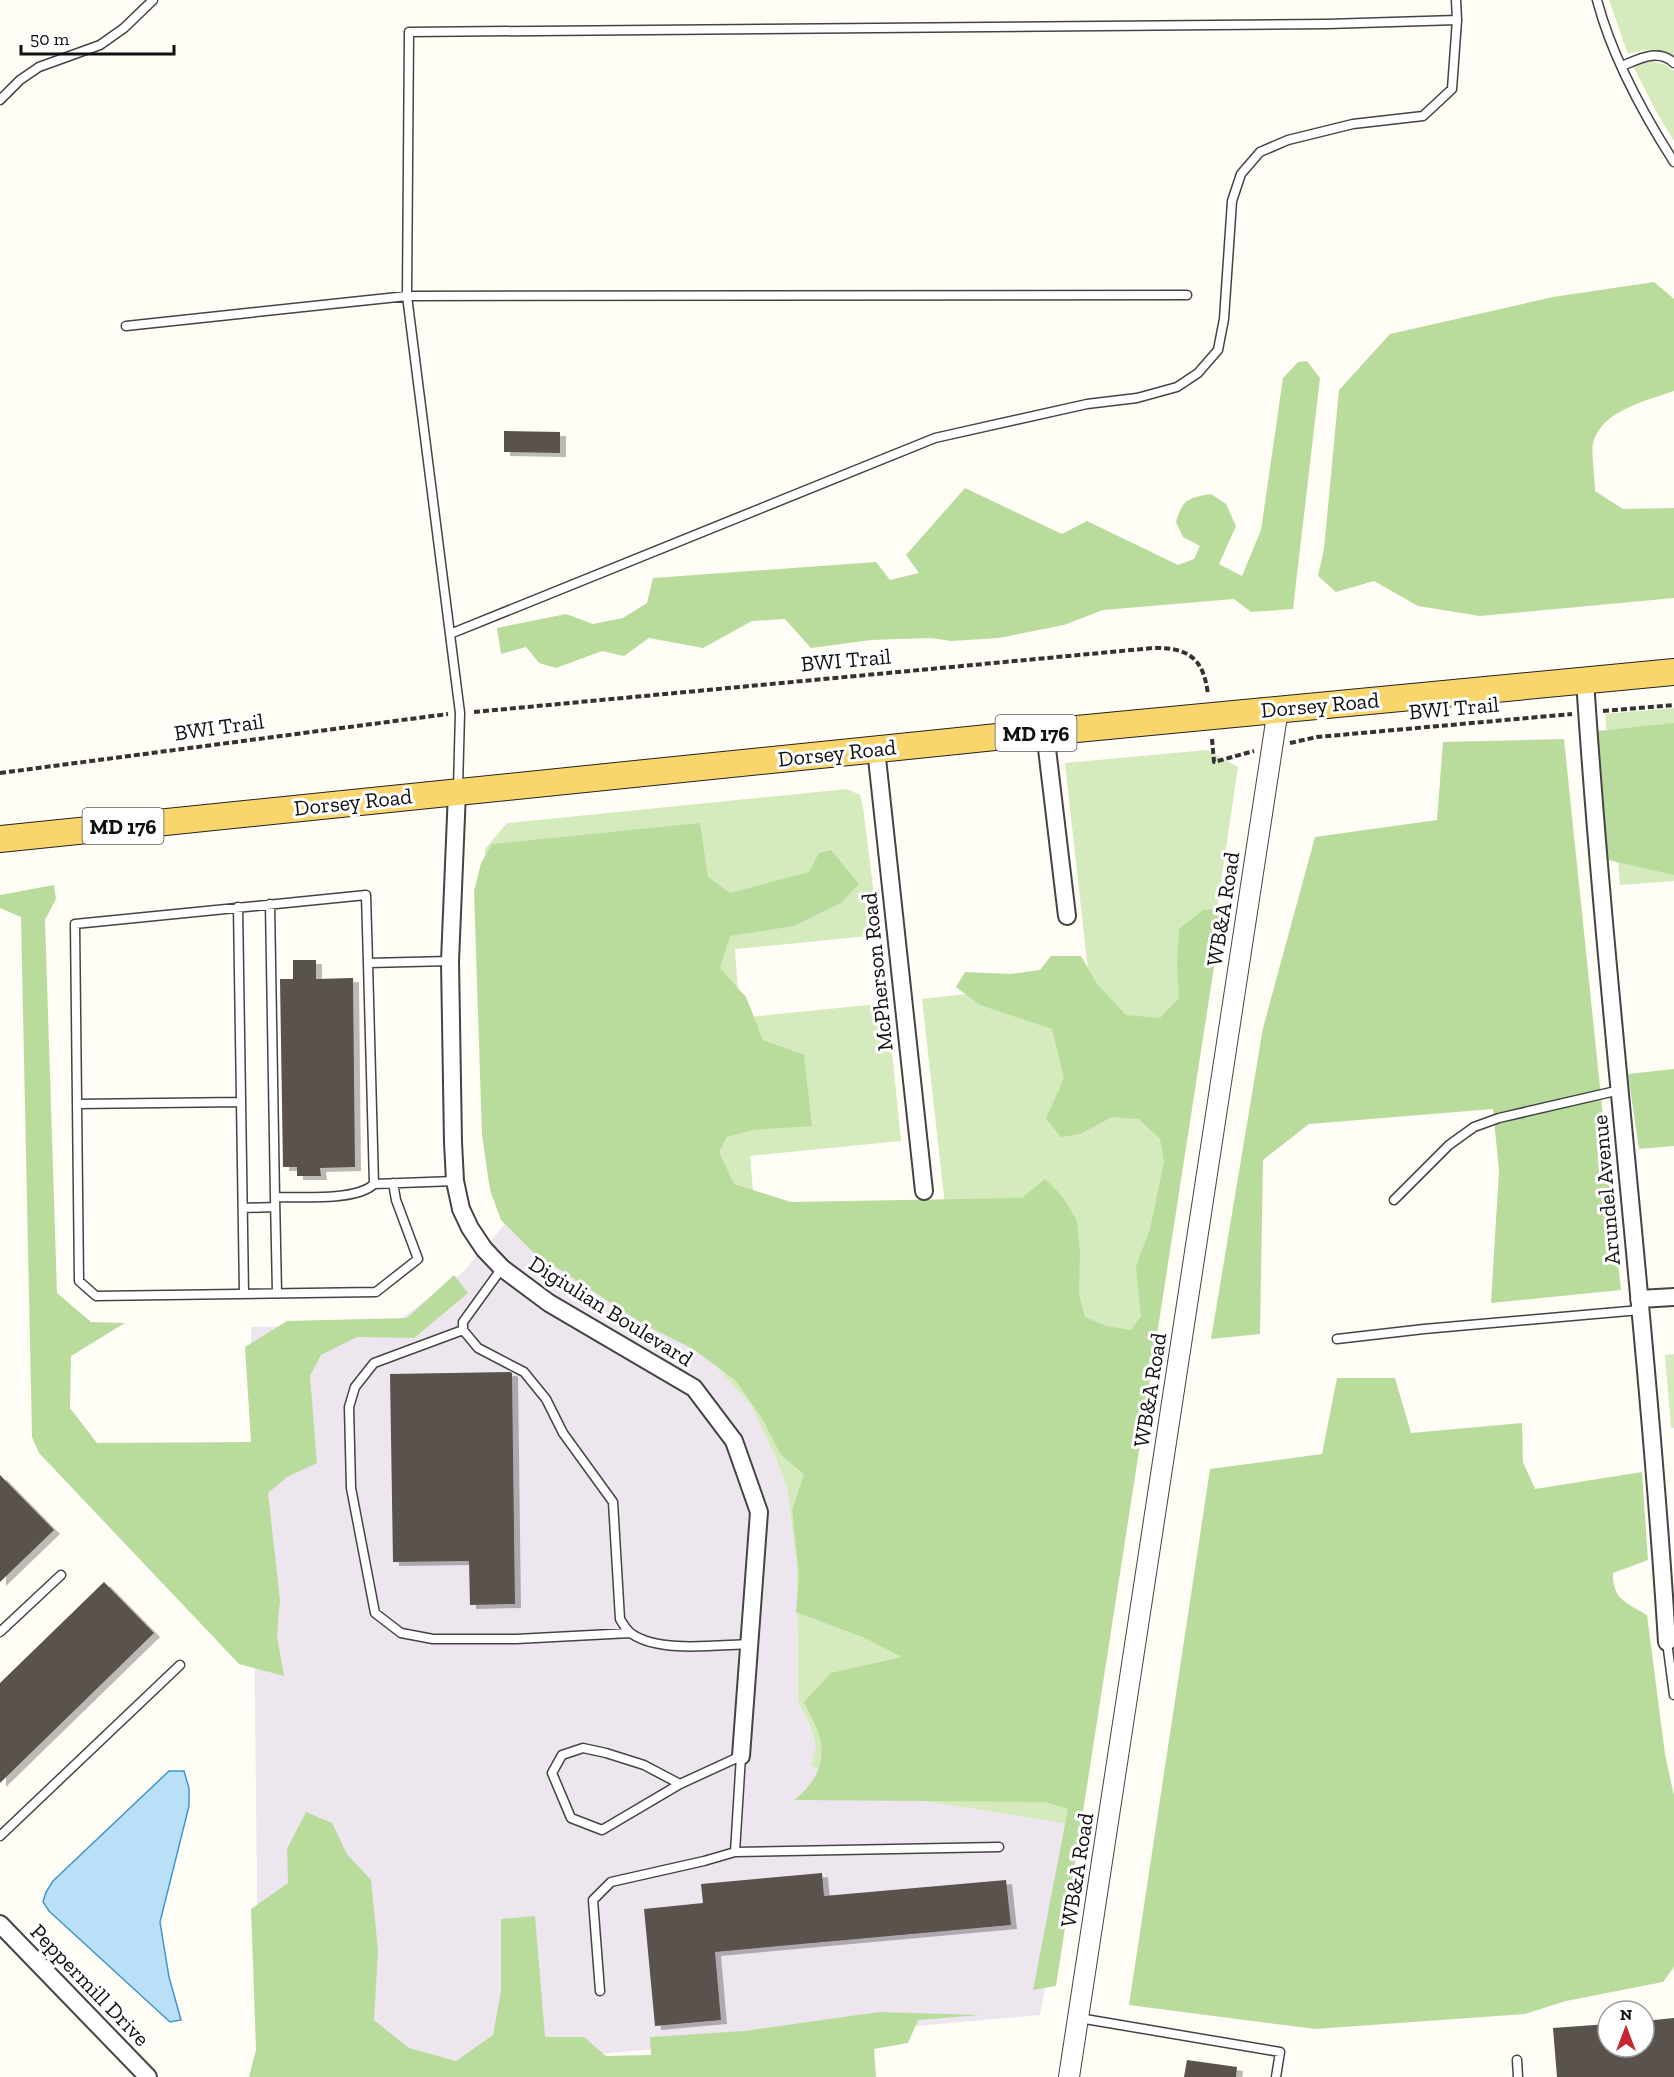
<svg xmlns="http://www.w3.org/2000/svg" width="1674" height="2077" font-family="'Zilla Slab',serif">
	<defs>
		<filter id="shadow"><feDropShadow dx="6" dy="4" stdDeviation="0" flood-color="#0004"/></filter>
	</defs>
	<rect width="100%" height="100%" fill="#fffdf5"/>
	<path fill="#eee6ef" d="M511,1217L709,1358L752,1407L775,1456L787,1488L797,1569L798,1701L810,1725L816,1746L898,1797L1074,1825L1040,2015L340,2077H259L251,1327L393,1325L462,1273Z"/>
	<path fill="#d5ebbd" d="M1609,0H1674V56C1659,47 1645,49 1628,54Z
		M1652,61L1666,65L1674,71V141L1656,111L1633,66Z
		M1674,708V881L1620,885L1605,714Z
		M1207,750L1238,767L1200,1024L1074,1825L898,1797L811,1766L816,1746L810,1725L798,1701L797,1569L787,1488L775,1456L752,1407L709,1358L492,1155L485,849L507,823L847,789L860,795L863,807L879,935L735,949L740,1018L887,1003L901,1141L750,1156L756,1225L945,1206L922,999L1089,980L1065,763Z
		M1674,1354V1428H1671L1665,1355Z"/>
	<path fill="#b9dc9c" d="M1654,282L1674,299V391C1646,401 1602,410 1593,443C1591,453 1595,480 1595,491L1623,509L1674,508V598L1480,616L1418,606L1374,581L1336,592L1318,576L1324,549L1339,390L1390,334L1553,297Z
		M1307,361L1320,378L1293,609L1251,612L1234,599L1103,610L1064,625L999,638L951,641L931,638L871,640L811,648L785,619L752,621L703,648L649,638L624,656L602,651L556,668L539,663L526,647L501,654L497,628L566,614L593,624L623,618L647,603L653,578L876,562L890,580L919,573L906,555L965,488L1062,534L1087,521L1178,565L1194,559L1200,546L1183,537L1176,522C1183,498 1189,498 1211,494L1226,504L1236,526L1219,564L1242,576L1261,530L1283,378L1298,362Z
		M1674,723V875L1608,860L1598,731Z
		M1564,739L1621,1290L1491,1303L1499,1171L1493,1109L1309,1124L1263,1160L1260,1334L1211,1339L1263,1028L1315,837L1437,820L1443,742Z
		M700,823L708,877L730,893L809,872L819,853L831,850L859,884L841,903L794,926L730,936L720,968L746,997L763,1040L804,1055L812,1126L752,1130L727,1137L719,1152L734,1184L791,1202L1022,1198L1045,1179L1063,1197L1077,1221L1080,1252L1079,1294L1085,1317L1106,1326L1131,1330L1141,1316L1136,1266L1150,1229L1164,1162L1160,1139L1139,1119L1112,1117L1080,1134L1061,1137L1046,1119L1064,1078L1052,1029L980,1005L956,987L965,972L1011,974L1040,970L1051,956H1081L1097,984L1126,1015L1160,1018L1179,998L1177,965L1179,929L1203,910L1223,909L1056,1986L1033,1990L1068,1809L1045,1802L794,1800C814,1785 826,1764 820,1738C817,1726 809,1713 804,1702L831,1673L902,1657L865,1638L796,1612L799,1574L792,1510L804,1474L781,1455L762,1418L735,1380L693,1349L643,1324L533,1252L501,1220L490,1190L482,1135L474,891L481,863L492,844Z
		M54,885L56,899L45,920L57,1293L91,1322L125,1323L71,1356L70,1408L97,1443L251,1442L245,1347L287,1321L407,1318L454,1275L468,1293L414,1338L357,1337L321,1355L310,1376L317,1463L287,1477L268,1493L280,1600L277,1636L284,1676L239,1664L39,1453L32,1437L21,917L0,908V895Z
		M1674,1069V1146L1639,1149L1628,1074Z
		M1337,1378H1395L1411,1433L1522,1423L1523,1462L1535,1489L1642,1472L1648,1560L1613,1573C1612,1599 1627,1603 1647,1615L1665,1754L1674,1796V1967L1663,1982L1566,2001L1525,2014L1315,2029L1129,2005L1210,1469L1322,1454Z
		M306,1812L332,1823L347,1854L371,1880L378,1951L374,2020L409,2048L456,2061L493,2035L501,1991V1919L535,1916L545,2037H584L606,2056L651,2055L650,2037L744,2031L879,2012L981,2015L918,2020L908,2043L874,2049L876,2077H249L256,2050L251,1909L288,1883L287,1849Z"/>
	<path fill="#b9e0f7" stroke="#3f96cf" stroke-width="1.5" d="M169,1771H184L189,1788V1806L160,1922L169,1977L181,2020L170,2022L49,1911L43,1902L46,1892L53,1881Z"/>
	<path fill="#5a524d" filter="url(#shadow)" d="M504,431L560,432V453L504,452Z
		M293,960H316V979L353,978L355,1167L320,1168L321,1176H297V1167H283L280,979H293Z
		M510,1372L512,1373L515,1604L470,1605L469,1561L393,1562L390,1374Z
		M0,1475L54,1530L0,1582Z
		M104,1582L154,1633L0,1783V1683Z
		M822,1873L824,1896L1006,1880L1011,1925L715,1952L721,2020L655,2026L644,1909L703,1903L701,1884Z
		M1674,2018V2077H1557L1553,2028L1608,2024V2047H1644V2021Z
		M1187,2060L1237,2067L1236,2077H1184Z"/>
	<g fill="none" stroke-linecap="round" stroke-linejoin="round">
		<defs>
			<path id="service" d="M1597,0C1612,57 1642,112 1674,162
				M1622,66C1639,59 1658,48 1674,63
				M0,100L20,80L39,67L100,45L124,28L153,0
				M126,326L407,296L1187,295
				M450,634L935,438L1087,404L1137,398L1177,387L1198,373L1218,350L1224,319L1232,201L1241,174L1260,152L1288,140L1353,124L1423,116L1452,89L1457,20L1456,0
				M458,788L460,713L407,296L409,32L1327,24L1457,20
				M270,904L275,1197
				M238,907L244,1294
				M450,961L368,963L374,1184L455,1181
				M368,963L366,895L75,924L79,1281L96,1296L376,1292L418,1259L396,1200L393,1183
				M77,1104L241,1102
				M1394,1200L1449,1145L1474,1127L1499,1118L1620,1090
				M243,1208L275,1207
				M502,1268L463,1322V1330L478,1348L524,1372L546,1399L563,1433L613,1502L620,1619C623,1624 627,1631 632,1634C660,1653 716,1645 749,1644
				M277,1293L275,1197C300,1197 357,1201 374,1184
				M463,1330L374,1363L355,1387L349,1407L351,1488L375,1613L401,1633L433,1639H516L630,1633
				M1337,1339L1424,1329L1640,1310
				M0,1632L61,1575
				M1667,1642L1674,1695
				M680,1784L602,1830L571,1818L552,1773L562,1755L583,1748L606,1753L644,1765L680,1784L741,1756L735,1852L999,1847
				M0,1836L180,1665
				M600,1991L593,1900L611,1882L704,1861L735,1852
				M1079,2018L1280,2052L1276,2077
				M1517,2060L1518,2077"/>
			<path id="minor" d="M1585,680C1606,1001 1647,1321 1667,1642
				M1045,732L1067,916
				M876,749L924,1191
				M457,792L450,961L453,1142L455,1181L461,1209L470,1228L484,1249L502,1268L549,1303L694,1388L734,1441L759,1512L741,1756
				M1639,1299L1674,1297
				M0,1924L148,2077"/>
			<path id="tertiary" d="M1069,2077L1278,709"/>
			<path id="primary" d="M0,839L1045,732L1674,672"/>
		</defs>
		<use href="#service" stroke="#444" stroke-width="11"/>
		<use href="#minor" stroke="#444" stroke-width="20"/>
		<use href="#tertiary" stroke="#444" stroke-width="22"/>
		<use href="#primary" stroke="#222" stroke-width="28"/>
		<path stroke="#333" stroke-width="4" stroke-dasharray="6 3" stroke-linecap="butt" d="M1603,711L1674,705
			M474,712L1153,648C1189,647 1204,659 1208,695
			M1212,739L1214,762L1254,751
			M1290,743L1317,737L1572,714
			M0,773L448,714"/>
		<use href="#service" stroke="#fff" stroke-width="8"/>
		<use href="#minor" stroke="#fff" stroke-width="16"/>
		<use href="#tertiary" stroke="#fff" stroke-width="20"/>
		<use href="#primary" stroke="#f9d66b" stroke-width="26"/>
	</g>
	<g text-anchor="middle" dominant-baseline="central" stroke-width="6" stroke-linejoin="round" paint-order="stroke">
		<g fill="#fff" stroke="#585858" stroke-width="1.5">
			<rect x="995.5" y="715" width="81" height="36" rx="4.5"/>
			<rect x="82.5" y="808" width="81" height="36" rx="4.5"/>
		</g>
		<g font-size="21" font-weight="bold" fill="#111">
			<text x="1036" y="733">MD 176</text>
			<text x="123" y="826">MD 176</text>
		</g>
		<g font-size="22" fill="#111" stroke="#fff">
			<text transform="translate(846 660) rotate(-5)">BWI Trail</text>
			<text transform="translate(1320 705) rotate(-5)">Dorsey Road</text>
			<text transform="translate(1454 708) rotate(-5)">BWI Trail</text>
			<text transform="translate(219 727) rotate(-8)">BWI Trail</text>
			<text transform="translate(837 753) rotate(-6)">Dorsey Road</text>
			<text transform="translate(353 802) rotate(-6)">Dorsey Road</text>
			<text transform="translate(1223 909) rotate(-81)">WB&amp;A Road</text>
			<text transform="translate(877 972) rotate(-96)">McPherson Road</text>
			<text transform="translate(1606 1190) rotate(-95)">Arundel Avenue</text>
			<text transform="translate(611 1311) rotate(32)">Digiulian Boulevard</text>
			<text transform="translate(1150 1390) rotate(-81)">WB&amp;A Road</text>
			<text transform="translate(1077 1870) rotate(-81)">WB&amp;A Road</text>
			<text transform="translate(90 1985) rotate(46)">Peppermill Drive</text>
		</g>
	</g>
	<g transform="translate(1626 2029)"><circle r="28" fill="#ffffff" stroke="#a0a0a0" stroke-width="1.5"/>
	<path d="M0-4.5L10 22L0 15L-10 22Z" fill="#c4262e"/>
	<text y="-9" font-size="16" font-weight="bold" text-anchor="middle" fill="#111111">N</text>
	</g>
	<path d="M21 45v9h153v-9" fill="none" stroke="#111111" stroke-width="3"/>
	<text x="30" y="45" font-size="18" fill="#111111" stroke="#ffffff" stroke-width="4.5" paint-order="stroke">50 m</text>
</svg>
